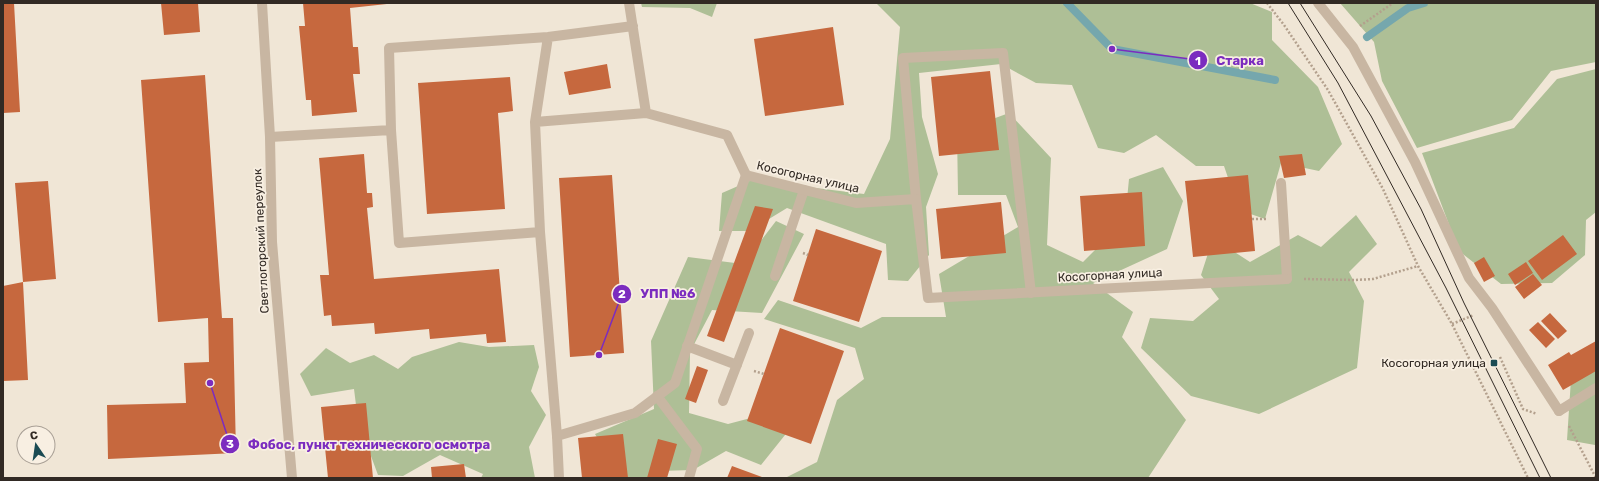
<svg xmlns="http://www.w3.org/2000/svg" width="1599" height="481" font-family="Rubik,sans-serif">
	<rect width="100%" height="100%" fill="#f0e6d6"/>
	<path fill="#aebf96" d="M641,3H717L712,17L690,8L642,7Z
		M876,3H1250L1272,12V40L1318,87L1342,144L1319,171L1281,163L1265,219L1239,210L1224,166H1196L1156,135L1124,153L1098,148L1072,85L1036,83L1001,64L919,73L922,117L938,174L926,207L929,255L908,281L888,280L886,244L787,208L749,231H719L722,193L752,180L864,194L890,139L900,27Z
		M1340,3H1596V62L1551,71L1512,120L1417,148L1382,81L1374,42Z
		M1596,69V212L1586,220L1585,255L1552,283L1501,284L1459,251L1422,153L1514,128L1557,79Z
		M1009,113L1051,158L1047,245L1083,262L1125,220L1129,179L1163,167L1183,201L1167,249L1093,283L1133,312L1122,337L1186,420L1148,478H785L817,462L837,400L864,379L855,348L764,319L778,300L861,328L882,317H946L939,274L1018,227L1006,195H958L957,132Z
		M1356,215L1377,244L1349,272L1364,301L1357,368L1259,414L1191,396L1141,348L1150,318L1193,321L1219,299L1201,275L1213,238L1250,262L1298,235L1321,247Z
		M776,221L804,234L762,313L712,310L690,352L689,413L728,424L770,413L789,430L761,465L726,451L693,470L658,471L659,478H607L612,462L595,434L654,409L651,341L688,257L743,264Z
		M459,342L489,347L534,345L539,367L531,391L546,415L529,447L535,478H481L483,474L440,455L403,476L378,475L358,421L354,389L311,396L300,374L326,348L350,363L374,355L398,369L412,357Z
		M1596,362V445H1595L1567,440L1571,379Z"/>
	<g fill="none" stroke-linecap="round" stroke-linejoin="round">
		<path stroke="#75a7ad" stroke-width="8" d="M1067,3L1112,49L1275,80
			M1367,37L1408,8L1424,3"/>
	</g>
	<path fill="#c6683e" d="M3,3H14L20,112L3,113Z
		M161,3H198L200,32L164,35Z
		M303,3H396L350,8L353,47H358L360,74H353L357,112L312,116L311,100H306L299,26H305Z
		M833,27L844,105L765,116L754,39Z
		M607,64L611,88L569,95L564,72Z
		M990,71L999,150L939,156L931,77Z
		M205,75L222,318H233L236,453L108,459L107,405L186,403L184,363L209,362L208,318L158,322L141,80Z
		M510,77L513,111L498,113L505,209L427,214L418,83Z
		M364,154L367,193H372L373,207L367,208L374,279L499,269L506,342L487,343L486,334L430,339L429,329L375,334L374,323L332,326L331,315L324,316L320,275H329L319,158Z
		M1302,154L1306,175L1284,178L1279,156Z
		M612,175L624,353L570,357L559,178Z
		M1248,175L1255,251L1193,257L1185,181Z
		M48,181L56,279L23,282L15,183Z
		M1142,192L1145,246L1084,251L1080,196Z
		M1001,202L1006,253L941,259L936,209Z
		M755,206L773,209L724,342L707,336Z
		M816,229L882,251L859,322L793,301Z
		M1563,235L1577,254L1542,280L1528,261Z
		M1484,257L1495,276L1484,282L1474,263Z
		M1526,262L1533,273L1515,285L1508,274Z
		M1533,274L1542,285L1524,299L1515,287Z
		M23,282L28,380L3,381V286Z
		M1550,313L1567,331L1558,339L1541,321Z
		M1538,322L1555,339L1546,348L1529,330Z
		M780,328L844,351L811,444L747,421Z
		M1596,341V371L1563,390L1548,365L1569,352L1571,355Z
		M697,366L708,370L696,403L685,399Z
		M366,403L373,478H328L321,407Z
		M623,434L628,478H582L578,438Z
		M658,439L677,444L667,478H647Z
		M464,464L466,478H432L431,467Z
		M732,466L765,478H727Z"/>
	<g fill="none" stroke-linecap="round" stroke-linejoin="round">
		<path stroke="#b3a08d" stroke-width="2.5" stroke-dasharray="2 2" stroke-linecap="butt" d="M1267,3L1284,25L1328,90L1383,189L1418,266L1452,324L1528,478
			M1360,26L1393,3
			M1252,219H1266
			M803,253L808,255
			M1304,279L1355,280L1373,279L1418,266
			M1452,324L1474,315
			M1500,357L1523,409L1537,414
			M754,371L764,374
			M1569,426L1596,478"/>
		<path stroke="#c8b6a2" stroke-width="10" d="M629,3L646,113L727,135L746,175
			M1318,3L1353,47L1415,162L1469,278L1492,308L1559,411
			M548,37L535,122L540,232L557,436
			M535,122L646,113
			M391,130L399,243L540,232
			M270,137L391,130L389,48L548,37L633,26
			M1281,183L1287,279
			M916,199L903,58L1003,53L1031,293
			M775,276L804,190
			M687,346L737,365
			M657,396L697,449L689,478
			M723,401L749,333"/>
		<path stroke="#c8b6a2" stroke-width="10" d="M262,3L270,137L272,242L292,478
			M1559,411L1596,388
			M559,478L557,436L635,413L675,383L746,175L856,203L916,199L928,298L1287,279"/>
		<path stroke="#322a24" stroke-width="1" d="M1288,3L1338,83L1446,288L1540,478
			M1300,3L1371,116L1421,209L1464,303L1551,478"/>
	</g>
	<rect fill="#1b4b53" stroke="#f8efe2" stroke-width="1.5" x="1490" y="359" width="8" height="8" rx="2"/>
	<g text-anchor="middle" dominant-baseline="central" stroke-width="3.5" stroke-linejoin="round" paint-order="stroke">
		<g font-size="12" fill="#322a24" stroke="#f8efe2">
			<text transform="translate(808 177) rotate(13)">Косогорная улица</text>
			<text transform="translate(261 241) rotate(-93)">Светлогорский переулок</text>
			<text transform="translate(1110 275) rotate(-3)">Косогорная улица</text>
		</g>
		<g font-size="12" fill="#322a24" stroke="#f8efe2" text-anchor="end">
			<text x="1486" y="363">Косогорная улица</text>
		</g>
	</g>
	<path fill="none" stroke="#7b2cbf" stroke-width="1.5" d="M1112 49L1198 60M599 355L622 294M210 383L230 444"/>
	<g fill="#7b2cbf" stroke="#f8efe2" stroke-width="1.5">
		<circle cx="1112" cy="49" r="4"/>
		<circle cx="599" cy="355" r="4"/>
		<circle cx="210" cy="383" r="4"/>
		<circle cx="1198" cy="60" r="10"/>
		<circle cx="622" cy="294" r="10"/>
		<circle cx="230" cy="444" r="10"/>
	</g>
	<g font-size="12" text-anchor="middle" font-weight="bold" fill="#fff">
		<text x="1198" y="65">1</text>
		<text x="622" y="298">2</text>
		<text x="230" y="448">3</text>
	</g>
	<g font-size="13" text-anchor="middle" font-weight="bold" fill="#7b2cbf" stroke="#f8efe2" stroke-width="3.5" stroke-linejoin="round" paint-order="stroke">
		<text x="1240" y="65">Старка</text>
		<text x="668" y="298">УПП №6</text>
		<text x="369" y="449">Фобос, пункт технического осмотра</text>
	</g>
	<rect width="1599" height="481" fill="none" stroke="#322a24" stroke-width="8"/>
	<g transform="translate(36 445) rotate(347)"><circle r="19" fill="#f8efe2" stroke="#a9a096"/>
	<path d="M0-3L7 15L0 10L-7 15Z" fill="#1b4b53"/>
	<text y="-6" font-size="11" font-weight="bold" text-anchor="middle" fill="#322a24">С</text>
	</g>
</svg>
